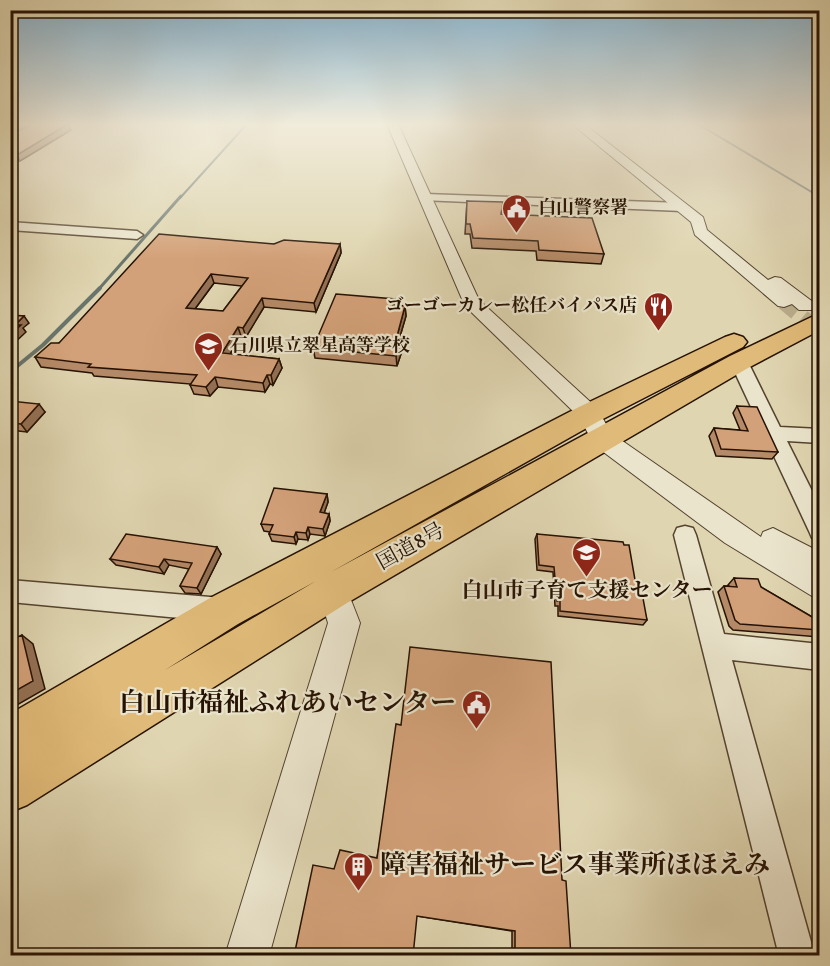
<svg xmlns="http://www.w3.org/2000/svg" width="830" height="966" font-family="Vollkorn,'Noto Serif JP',serif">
	<rect width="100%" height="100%" fill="#dfd5b0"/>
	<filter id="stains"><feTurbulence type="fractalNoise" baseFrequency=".00333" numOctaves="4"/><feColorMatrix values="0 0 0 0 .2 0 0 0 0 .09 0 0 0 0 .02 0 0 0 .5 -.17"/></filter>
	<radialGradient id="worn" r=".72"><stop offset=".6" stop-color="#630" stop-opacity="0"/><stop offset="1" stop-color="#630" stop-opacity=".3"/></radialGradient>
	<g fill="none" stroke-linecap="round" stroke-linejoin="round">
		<path stroke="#69756c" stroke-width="2" d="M698,124L820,197
			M10,130L40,124
			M180,198L247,124"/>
		<path stroke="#69756c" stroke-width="3" d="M98,290L181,196"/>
		<path stroke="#69756c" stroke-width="4" d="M10,372L43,345L100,288"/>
		<path stroke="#69756c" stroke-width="8" d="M10,950L23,956"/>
		<path stroke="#baae8d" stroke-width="16" stroke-dasharray="16 8" stroke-linecap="butt" d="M784,302L820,332"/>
		<defs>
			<path id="minor" d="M425,194L682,203L688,207L682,211L421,200V196Z
				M10,222L137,231L143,235L137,239L10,230Z
				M739,357L748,362L780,427L820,429V443L787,441L820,507V540L812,538L809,531L730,362Z
				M685,526L693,528L696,535L724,634L820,644V670L732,660L815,956H779L674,535L677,528Z
				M10,580L222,598L231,602L235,610L231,618L222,622L10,602Z"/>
			<path id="tertiary" d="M387,124H398L479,300L597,408L611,433L761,537L763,532L773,528L820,552V601L725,543L594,445L580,418L465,306Z
				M572,124H584L703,217L707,230L768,280L775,277L781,278L813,302L815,306L813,310H799L792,304L784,307L778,306L695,235L691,222Z
				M333,578L344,582L360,623L269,956H225L328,623L318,591L322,582Z"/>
			<path id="trunk" d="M820,313V330L748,368L347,603L27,805L10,812V714L210,598L579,407L725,337L734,334L743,337L747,342L743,347L599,421L331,572L730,356ZM316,581L165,670L238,624Z"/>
		</defs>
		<use href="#minor" stroke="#54432e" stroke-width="3"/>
		<use href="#tertiary" stroke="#54432e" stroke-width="2"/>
		<use href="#trunk" stroke="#261203" stroke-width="3"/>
		<use href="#minor" fill="#eae4cc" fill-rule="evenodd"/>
		<use href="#tertiary" fill="#eae4cc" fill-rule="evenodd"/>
		<use href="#trunk" fill="#e0ba78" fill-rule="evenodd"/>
	</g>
	<path fill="#b58a68" stroke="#261203" stroke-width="1.5" fill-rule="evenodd" d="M71,130L20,161L10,160V135Z
		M467,201L604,254L601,264L537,260L536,251L472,248L470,234H465Z
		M274,244H340L341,253L316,312L264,307L246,337L241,336L230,354L279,359L282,368L273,385L270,384L265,392L218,387L210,396L194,394L190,385L191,384L94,376L92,373L41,367L35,357L59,343ZM214,283L242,286L223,311L195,309Z
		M395,299V305L405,306L406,316L399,340L401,341L402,351L397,366L315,358L313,348Z
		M10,401L45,412L27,432L10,430Z
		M737,406L778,452L772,459L716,456L709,436L714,428L740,430L733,413Z
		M327,494L328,502L324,513L329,514L330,521L325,536L310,534L308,540L298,539L296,544L272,541L269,534L270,532L264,531L261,524Z
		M537,534L635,580L647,620L643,625L558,616V606H555L553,572L537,570L535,539Z
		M217,547L221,554L201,594L185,593L180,586L189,569L169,565L164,574L116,565L110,559Z
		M734,578L761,587L819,621V637L733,630L729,626L718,592L724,586H729L728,585Z
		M401,725L562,880L571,956H512V931L417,916L334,869L377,858Z"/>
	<path fill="#947155" stroke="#261203" stroke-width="1.5" d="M68,124L71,130L20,161L17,155Z
		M340,244L341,253L316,312L314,303Z
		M211,274L214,283L189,317L186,308Z
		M262,298L264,307L246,337L243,328Z
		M405,306L406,316L396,350V340Z
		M24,316L29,323L23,328L26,332L10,347V335L15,325Z
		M238,327L241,336L225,362L222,353Z
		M401,341L402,351L397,366L396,356Z
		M279,359L282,368L273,385L271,375Z
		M267,375L270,384L265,392L263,383Z
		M215,377L218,387L210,396L206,387Z
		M39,404L45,412L27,432L21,424Z
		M327,494L328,502L322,519L320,512Z
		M329,514L330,521L325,536L323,529Z
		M308,527L310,534L308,540L306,533Z
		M296,532L298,539L296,544L294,537Z
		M217,547L221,554L201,594L197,588Z
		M164,559L169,565L164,574L159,567Z
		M22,635L33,644L45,689L10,709V694Z"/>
	<path fill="#d3a179" stroke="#261203" stroke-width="1.5" fill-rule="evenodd" d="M32,124H68L17,155L10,154V135Z
		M467,201L503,202L501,214L592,218L604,254L539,250L538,241L473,238L470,224H466Z
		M159,234L274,244L284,240L340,244L314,303L262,298L243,328L238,327L222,353L279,359L271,375H267L263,383L215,377L206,387L190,385L197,375L88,367L91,364L35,357L51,343H59ZM211,274L248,278L223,311L186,308Z
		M336,294L395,299L393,305L405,306L396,340L401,341L396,356L313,348Z
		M10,315L24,316L15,325H21L10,335Z
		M10,401L39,404L21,424L10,423Z
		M737,406L757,407L778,452L721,449L714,428L748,431Z
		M274,488L327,494L320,512L329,514L323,529L308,527L306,533L296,532L294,537L269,534L273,525L261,524Z
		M126,534L217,547L197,588L180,586L192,563L164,559L159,567L110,559Z
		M537,534L623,542L624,545H629L635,580L640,582L647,620L560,611V601H557L554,567L539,565Z
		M734,578L758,579L761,587L819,621V630L740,624L735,620L724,586L737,587Z
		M22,635L33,681L10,694V640Z
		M410,647L551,662L562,880L566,881L571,956H515V931L417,916L413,956H294L313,865L334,869L340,850L377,858L396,724L401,725Z"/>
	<linearGradient id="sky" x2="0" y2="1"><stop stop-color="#87b5d2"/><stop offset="0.48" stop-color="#f1ecdb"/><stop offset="1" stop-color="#f1ecdb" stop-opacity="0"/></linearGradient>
	<rect width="830" height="259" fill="url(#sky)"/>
	<defs>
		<symbol id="civic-pin" viewBox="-11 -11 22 30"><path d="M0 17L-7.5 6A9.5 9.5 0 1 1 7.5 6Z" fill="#8f2418" stroke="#eae4cc"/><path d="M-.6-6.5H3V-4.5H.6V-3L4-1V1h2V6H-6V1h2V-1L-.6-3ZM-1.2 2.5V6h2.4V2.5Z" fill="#fff"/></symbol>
		<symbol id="restaurant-pin" viewBox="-11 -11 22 30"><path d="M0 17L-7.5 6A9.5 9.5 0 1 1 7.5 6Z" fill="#8f2418" stroke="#eae4cc"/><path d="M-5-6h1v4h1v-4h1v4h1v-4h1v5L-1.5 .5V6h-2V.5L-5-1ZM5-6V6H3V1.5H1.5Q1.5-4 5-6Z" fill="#fff"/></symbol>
		<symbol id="school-pin" viewBox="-11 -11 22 30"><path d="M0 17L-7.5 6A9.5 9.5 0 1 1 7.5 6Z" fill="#8f2418" stroke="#eae4cc"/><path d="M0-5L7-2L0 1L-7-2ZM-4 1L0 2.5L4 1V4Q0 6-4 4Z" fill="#fff"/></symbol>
		<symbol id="building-pin" viewBox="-11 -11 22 30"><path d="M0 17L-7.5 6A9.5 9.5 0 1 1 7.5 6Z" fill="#8f2418" stroke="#eae4cc"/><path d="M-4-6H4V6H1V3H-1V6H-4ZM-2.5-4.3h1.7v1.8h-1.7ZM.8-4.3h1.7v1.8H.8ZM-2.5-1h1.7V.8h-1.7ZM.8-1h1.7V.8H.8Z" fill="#fff"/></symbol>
	</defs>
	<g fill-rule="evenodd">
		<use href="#civic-pin" x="500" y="192" width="33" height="45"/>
		<use href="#restaurant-pin" x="642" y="290" width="33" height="45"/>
		<use href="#school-pin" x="192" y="330" width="33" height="45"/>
		<use href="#school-pin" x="570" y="536" width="33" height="45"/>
		<use href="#civic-pin" x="460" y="688" width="33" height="45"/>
		<use href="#building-pin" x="342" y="850" width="33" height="45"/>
	</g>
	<g text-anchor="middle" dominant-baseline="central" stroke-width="4.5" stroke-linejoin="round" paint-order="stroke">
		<g font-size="18" font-weight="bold" fill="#261203" stroke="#eae4cc" text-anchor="start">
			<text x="538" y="208">白山警察署</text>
			<text x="637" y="306" text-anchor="end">ゴーゴーカレー松任バイパス店</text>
			<text x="230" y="346">石川県立翠星高等学校</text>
		</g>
		<g font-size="21" fill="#261203" stroke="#eae4cc">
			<text transform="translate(411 547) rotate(-29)">国道8号</text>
		</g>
		<g font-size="21" font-weight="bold" fill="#261203" stroke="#eae4cc">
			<text x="587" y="591">白山市子育て支援センター</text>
		</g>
		<g font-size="26" font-weight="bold" fill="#261203" stroke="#eae4cc" text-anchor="end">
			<text x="456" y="704">白山市福祉ふれあいセンター</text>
			<text x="380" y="866" text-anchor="start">障害福祉サービス事業所ほほえみ</text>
		</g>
	</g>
	<rect width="830" height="966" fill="none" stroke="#dfd5b0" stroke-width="36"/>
	<rect x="12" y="12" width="806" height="942" fill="none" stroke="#261203" stroke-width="3"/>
	<rect x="18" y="18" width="794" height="930" fill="none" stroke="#261203" stroke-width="1.5"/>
	<rect width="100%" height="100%" filter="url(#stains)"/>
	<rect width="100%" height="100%" fill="url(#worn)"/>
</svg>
